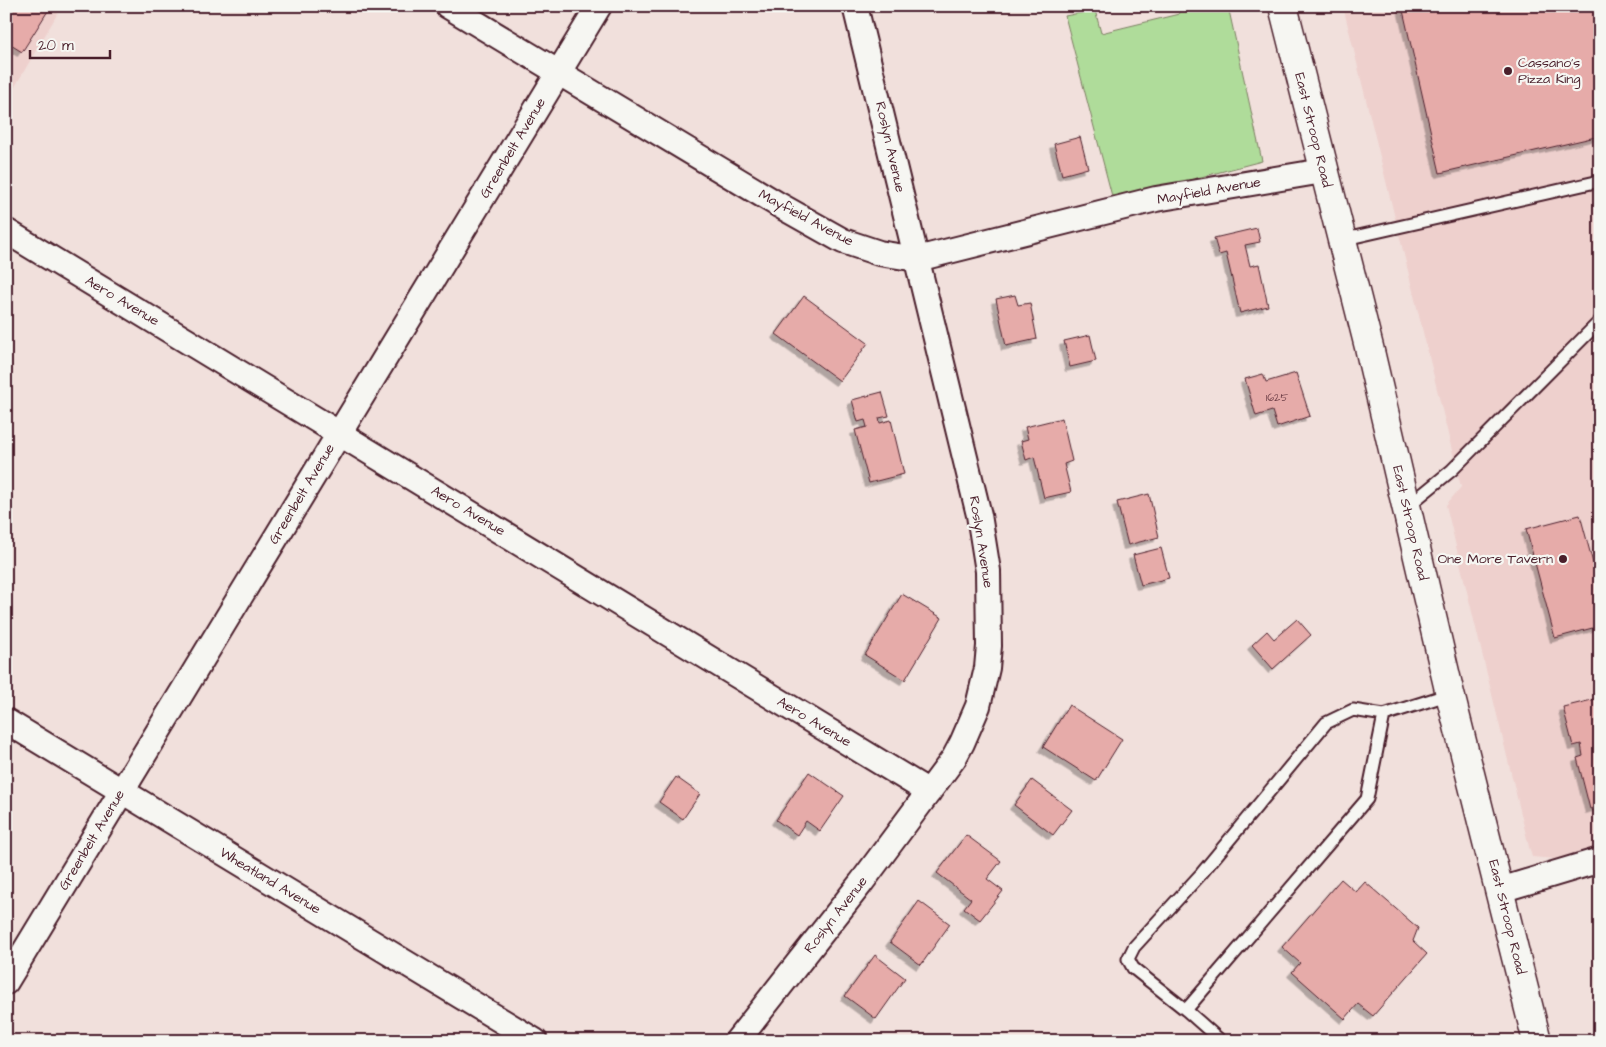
<svg xmlns="http://www.w3.org/2000/svg" width="1606" height="1047" font-family="'Architects Daughter',sans-serif">
	<defs>
		<filter id="shadow"><feDropShadow dx="-4.5" dy="4.5" stdDeviation="0" flood-color="#0004"/></filter>
	</defs>
	<rect width="100%" height="100%" fill="#f1e0dc"/>
	<filter id="ink" filterUnits="userSpaceOnUse"><feTurbulence type="fractalNoise" baseFrequency=".02" numOctaves="2"/><feDisplacementMap in="SourceGraphic" scale="10" xChannelSelector="R" yChannelSelector="G"/><feConvolveMatrix kernelMatrix="1 2 1 2 8 2 1 2 1" color-interpolation-filters="sRGB"/></filter>
	<g filter="url(#ink)">
		<path fill="#eed0cd" d="M6,6H62L6,102Z
			M1343,6H1600V846L1555,859L1532,857L1529,847L1446,505L1461,487Z"/>
		<path fill="#afdc9a" stroke="#7c7e62" d="M1178,6H1228L1262,161L1113,200L1065,16L1095,10L1101,33L1179,14Z"/>
		<path fill="#e6aba9" stroke="#4a1f2b" filter="url(#shadow)" d="M6,6H51L22,52L6,42Z
			M1402,6H1600V136L1440,173Z
			M1080,137L1088,168L1062,175L1054,144Z
			M1257,228L1260,242L1245,245L1250,266L1259,264L1268,306L1240,313L1226,253L1219,255L1214,238Z
			M1015,295L1018,305L1030,303L1037,339L1006,346L996,299Z
			M804,296L868,343L840,381L776,334Z
			M1090,335L1096,361L1070,367L1064,341Z
			M1296,373L1310,416L1277,427L1272,411L1256,416L1245,379L1263,374L1266,382Z
			M882,392L889,416L879,418L880,423L891,420L904,474L869,483L855,430L867,427L865,420L858,422L852,400Z
			M1062,418L1072,461L1064,464L1071,492L1044,498L1034,457L1026,460L1021,441L1028,439L1025,427Z
			M1149,494L1159,537L1128,545L1117,502Z
			M1580,515L1600,589V626L1555,638L1526,529Z
			M1161,548L1169,578L1141,585L1133,555Z
			M902,594L942,618L905,680L865,655Z
			M1297,619L1311,635L1273,669L1252,645L1267,631L1274,639Z
			M1600,698V806L1590,809L1577,758L1583,756L1581,744L1573,746L1563,707Z
			M1069,705L1122,739L1096,781L1043,747Z
			M809,772L844,796L820,831L806,821L797,835L776,820Z
			M676,777L700,794L683,819L659,802Z
			M1032,780L1072,810L1053,835L1014,805Z
			M966,835L1001,861L987,879L1003,891L980,920L964,908L971,899L937,873Z
			M1341,879L1356,892L1365,882L1418,928L1413,941L1427,954L1373,1016L1358,1004L1345,1019L1292,972L1300,963L1282,947Z
			M919,901L950,924L921,965L890,942Z
			M875,955L905,978L876,1019L845,996Z"/>
		<g fill="none" stroke-linecap="round" stroke-linejoin="round">
			<defs>
				<path id="service" d="M1341,240L1600,181
					M1408,506L1452,470L1600,321
					M1186,1010L1367,799L1384,715
					M1221,1041L1186,1010L1133,968L1128,959L1134,947L1201,874L1326,723L1353,710L1384,715L1450,694"/>
				<path id="minor" d="M448,6L779,205L843,241L879,253L917,259L1156,199L1323,171
					M6,231L929,792
					M6,721L535,1041
					M1500,890L1600,860
					M6,982L599,6
					M737,1041L861,883L954,758L962,743L978,706L987,668L989,646L988,571L979,515L855,6"/>
				<path id="secondary" d="M1283,6L1369,347L1450,694L1537,1041"/>
			</defs>
			<use href="#service" stroke="#4a1f2b" stroke-width="15"/>
			<use href="#minor" stroke="#4a1f2b" stroke-width="28"/>
			<use href="#secondary" stroke="#4a1f2b" stroke-width="31"/>
			<use href="#service" stroke="#f6f6f2" stroke-width="11"/>
			<use href="#minor" stroke="#f6f6f2" stroke-width="24"/>
			<use href="#secondary" stroke="#f6f6f2" stroke-width="28"/>
		</g>
	</g>
	<g fill="#4a1f2b" stroke="#f6f6f2" stroke-width="2">
		<circle cx="1508" cy="71" r="5"/>
		<circle cx="1563" cy="559" r="5"/>
	</g>
	<g text-anchor="middle" dominant-baseline="central" stroke-width="4.5" stroke-linejoin="round" paint-order="stroke">
		<g font-size="11" fill="#71424a">
			<text x="1277" y="397">1625</text>
		</g>
		<g font-size="14" fill="#4a1f2b" stroke="#f6f6f2" text-anchor="start">
			<text x="1518" y="63">Cassano's<tspan x="1518" dy="16">Pizza King</tspan></text>
			<text x="1553" y="559" text-anchor="end">One More Tavern</text>
		</g>
		<g font-size="14" fill="#4a1f2b" stroke="#f6f6f2">
			<text transform="translate(1313 130) rotate(76)">East Stroop Road</text>
			<text transform="translate(890 147) rotate(77)">Roslyn Avenue</text>
			<text transform="translate(513 148) rotate(-59)">Greenbelt Avenue</text>
			<text transform="translate(1209 191) rotate(-10)">Mayfield Avenue</text>
			<text transform="translate(806 218) rotate(28)">Mayfield Avenue</text>
			<text transform="translate(122 301) rotate(31)">Aero Avenue</text>
			<text transform="translate(302 494) rotate(-59)">Greenbelt Avenue</text>
			<text transform="translate(468 511) rotate(31)">Aero Avenue</text>
			<text transform="translate(1410 523) rotate(77)">East Stroop Road</text>
			<text transform="translate(981 542) rotate(81)">Roslyn Avenue</text>
			<text transform="translate(814 722) rotate(31)">Aero Avenue</text>
			<text transform="translate(92 840) rotate(-59)">Greenbelt Avenue</text>
			<text transform="translate(270 881) rotate(31)">Wheatland Avenue</text>
			<text transform="translate(836 915) rotate(-52)">Roslyn Avenue</text>
			<text transform="translate(1507 917) rotate(76)">East Stroop Road</text>
		</g>
	</g>
	<rect width="1606" height="1047" fill="none" stroke="#f6f6f2" stroke-width="25"/>
	<rect x="12" y="12" width="1581" height="1022" fill="none" stroke="#4a1f2b" stroke-width="2" filter="url(#ink)"/>
	<path d="M30 50v8h80v-8" fill="none" stroke="#4a1f2b" stroke-width="2.5"/>
	<text x="38" y="50" font-size="15" fill="#4a1f2b" stroke="#f6f6f2" stroke-width="4" paint-order="stroke">20 m</text>
</svg>
